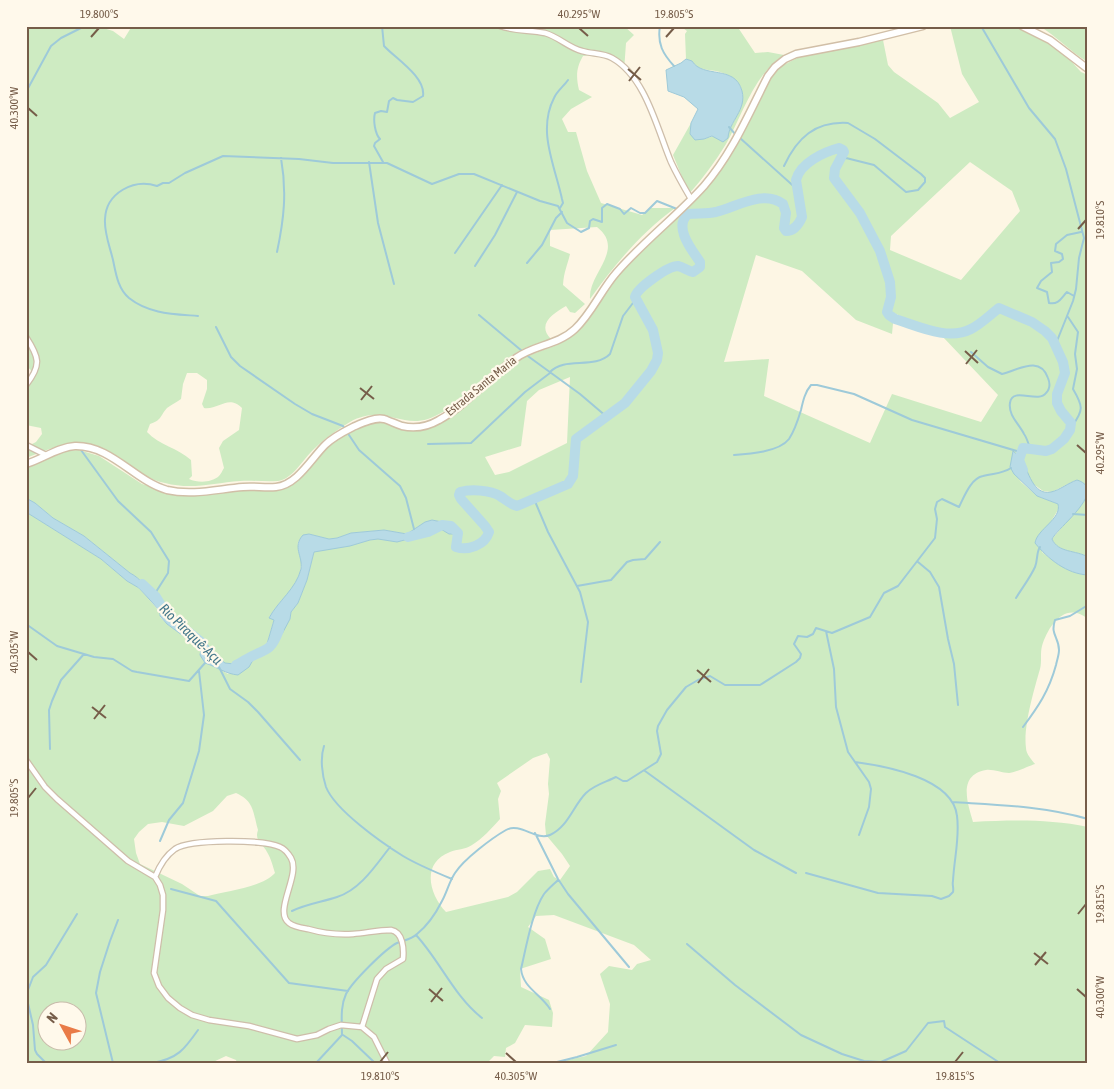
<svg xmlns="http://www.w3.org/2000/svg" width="1114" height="1089" font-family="'Asap Condensed',sans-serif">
	<rect width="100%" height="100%" fill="#fdf6e4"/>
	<path fill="#ceebc2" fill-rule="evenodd" d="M26,26H97L113,31L124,39L132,26H624L634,35L626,43L624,71C611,55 603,52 583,56C576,68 576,77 579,90L592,97L571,109L562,119L568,132H576L587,171L601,203L642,215L651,208H675C641,233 615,264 590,299C588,273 626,250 597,227L550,230V246L570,254C567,267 564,271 563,285L585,304L575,313L570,312L566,306C554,313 536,324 551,339C539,343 526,347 516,353C508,358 502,365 496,371C479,386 449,412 428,419C400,428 383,404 350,422C337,430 325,438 314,449C303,459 293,479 278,481C265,482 252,480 240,481C214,483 191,490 165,483C150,480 140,472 128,464C83,435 74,439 26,458V443L30,445L36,442L42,434L41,428L26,425V379L32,373L30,369L26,367ZM187,373H197L207,380V389L202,404L204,408C219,410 228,394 242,408L239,430L223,441L219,448L224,468C222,471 221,474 219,476C211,483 198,483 189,479L192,476L191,460C178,448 159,445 147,432L150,424C162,420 160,416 167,408C171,405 177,402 181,399L183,384Z
		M680,26H737L755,53L768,52L784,55C754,74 743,114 726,144C715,162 703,178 689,194L673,155L691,123L690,134L704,139L728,132C742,108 755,83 720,72C710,69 699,72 692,61L686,59L685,34L687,31Z
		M950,26H1020L1051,43L1071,61L1081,72L1088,75V557C1076,550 1058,553 1052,539L1082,504L1087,493L1076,480L1052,492L1043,491L1032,483L1027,476L1024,464L1014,452L1010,467L1021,482L1037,496L1058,504L1059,508L1052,520L1042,552C1055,563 1070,574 1088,575V578L1085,579V596H1088V619C1065,600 1048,626 1042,646C1040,653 1042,661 1040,669C1034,690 1023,727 1026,748C1026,754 1032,760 1035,764C1029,766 1014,773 1009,773C1002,773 993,769 986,770C957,775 968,804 973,822C1012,820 1049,819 1088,827V1063H554L586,1056L608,1032L610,1004L600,974L609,966L632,970L637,964L651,960L634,945L554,915L536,916L528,927L545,939L551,959L520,969L521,987L549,1000L553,1013L552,1027L525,1025L515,1043L506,1048L505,1057L494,1056L487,1063H237L236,1060L226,1056L211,1063H26V512L101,559L127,581L139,588L160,612V617L167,624L201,649L205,663L214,666L228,674L246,657L234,664L225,663L212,653L208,645L199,640L195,633C181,632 176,617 169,607C166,603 159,602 156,598C146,589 142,579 130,573L84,536L53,518L35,503L26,498V467L63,451L79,450L99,456L142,484L168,492L281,488L324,449L355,428L370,423L380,422L414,429L467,404L522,358L557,345L570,336L630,259L701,192L769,80L780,67L799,57L837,50L883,40L888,65L894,72L938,103L950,118L979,102L962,74ZM970,162L1012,191L1020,211L961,280L890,250L891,236ZM756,255L802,271L856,320L892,334L894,313L943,337L998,395L981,422L892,394L870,443L764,396L769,359L724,362ZM570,377L567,443L509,472L495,475L485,457L521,446L527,401L539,390ZM432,520L447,523L449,534C430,520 433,530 416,537C402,543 392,540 378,539C370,539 361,543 352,545C340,548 326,547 314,552L307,580L298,603L291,612L290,619L267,644L274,619L269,618C277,601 301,587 301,565C302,557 297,550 298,542L309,534L329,539L337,538L351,533L384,530L407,534L425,522ZM547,753L550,759L548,784L549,794L545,824L546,835L562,854L570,866L560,880L554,877L550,869L538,871L517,892L508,897L446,912C429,894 421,863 450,852C457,849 465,850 472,845C482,839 492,828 500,819L498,799L501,791L497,783L533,758ZM236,793C254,801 253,812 258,830C254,841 263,844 267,852C271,858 273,867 275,873C263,887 227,891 208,896H200L182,884L140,864L136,853L134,839L139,832L148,824L162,822L184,826L213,811L227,796ZM48,1012H78V1042H48Z
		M1039,26H1088V62C1070,52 1057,36 1039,26Z"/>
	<path fill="#b8dbe7" stroke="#9ecad9" d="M686,59L692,61C703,79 735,64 742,91C747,110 729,121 728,138L723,142L712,136L704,139L695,140L690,134L691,123L698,109L684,97L668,91L666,70L681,63Z
		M1013,451C1016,454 1020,456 1022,460C1028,470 1033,496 1051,492C1060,490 1068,483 1077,480C1109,490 1058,527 1052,539C1058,553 1076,550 1088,557V575C1067,574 1048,559 1035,543C1037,529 1062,519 1058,504L1037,496L1014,474L1010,467Z
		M26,498L35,503L53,518L84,536L130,573C142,579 146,589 156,598C159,602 166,603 169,607C176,617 181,633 195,633L199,640L208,645L212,653L225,663L234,664L246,657L253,660L249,667L238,675C226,674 217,667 205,663L200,655L201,649L167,624L160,616V611L139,588L127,581L101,559L26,512Z
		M432,520L447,523L456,530V534H449L436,526L432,527L416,537L397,542L378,539L370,540L350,546L314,552L307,580L298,603L291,612L290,619L282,634L277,640L267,644L274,620L269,618C278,601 296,589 301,569C303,556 292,547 303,535L309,534L329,539L337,538L351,533L384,530L407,534L425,522Z"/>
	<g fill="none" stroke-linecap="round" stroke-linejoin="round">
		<path stroke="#9ecad9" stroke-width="2" d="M382,26L384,46C395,58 426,77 423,96L413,102L397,100L393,98L389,101L387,112L381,111L375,113C373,120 375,134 380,139L375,143L374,146L383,162
			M660,26C657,44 663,54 674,66
			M981,26L1029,108L1055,139L1066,169L1084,238L1079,258L1076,289L1073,301L1055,346
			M26,92L51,46L61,38L85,26
			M729,127L736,135
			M740,138L799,191
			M369,162L378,223L394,284
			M784,166C797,138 815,121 848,123L875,139L921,174L925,178V182L918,190L906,192L874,165L846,158L841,159
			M560,208L563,203L562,199C555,166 537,131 554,98C557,91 564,86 568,80
			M681,212L686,215
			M277,252C284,219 287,192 281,158
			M455,253L502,185
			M527,263L542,245L556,218L562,212
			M475,266L495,235L517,192
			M1074,296L1067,292C1061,298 1059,305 1049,303L1047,292L1037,288L1041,281L1052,272L1051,263L1059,262L1063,259L1062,254L1055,251L1056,244L1067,235L1081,232
			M479,315L522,351
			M198,316C174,314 149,314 129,298C118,289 116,274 113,260C110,247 104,233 105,219C106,193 134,178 157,186L163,183H169L185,173L223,156L299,159L333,163H387L432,184L459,174H474L540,201L558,206L567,223L581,232L589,228L590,221L593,219L602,222V208L607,204L620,209L624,214L631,208L640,213H645L657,201L677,209
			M1068,317L1078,332L1075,354L1077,369L1073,389C1083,406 1084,410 1072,426
			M216,327L231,357L240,366L295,404L312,414L343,426L359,450L400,486L406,498L414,529
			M971,352L988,367L1002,374C1018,370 1040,355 1048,378C1050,383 1050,389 1046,393C1038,404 1012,386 1010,403C1008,415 1019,424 1024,434C1027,438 1028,443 1030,448
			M26,353L28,344
			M525,354L580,394L607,417
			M550,372C565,356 594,370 610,354L623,316L636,299
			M428,444L471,443L525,392L550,373
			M81,450L118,501L151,532L169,561L168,573L154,595
			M734,455C749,454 779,452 789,439C795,430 798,420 801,410C803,401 805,392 811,385H817L854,394L912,420L1020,452
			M534,499L548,532L580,592L588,622L581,682
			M1073,514L1088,515
			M918,562L930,572L939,587L948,639L954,664L958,705
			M577,586L611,580L627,562L633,560L645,559L660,542
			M1016,598C1022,588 1030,578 1035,567C1038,560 1036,553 1040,547
			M26,624L57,646L94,657L113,659L132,671L137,672L189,681L205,663
			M826,631L834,669L836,707L848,752L869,782L871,789L869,807L859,835
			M219,667L230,689L248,702L258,712L300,760
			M1023,727C1038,707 1049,691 1056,665C1057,660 1059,655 1059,650C1059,637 1050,635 1055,620L1070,616L1088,605
			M324,746C320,758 322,775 326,787C335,810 382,843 403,856C418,865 435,872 452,879
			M50,749L49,710L52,701L61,680L84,654
			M645,771L754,850L796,873
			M952,802C998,805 1043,806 1088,819
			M535,833L558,879L568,894L629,967
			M160,841L169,820L183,803L199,751L204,715L199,671
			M806,873L878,893L932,896L941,899L949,896L953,892C954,888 952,885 953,881C954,859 960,837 957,816C953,778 885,766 855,762
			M171,889L216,901L289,983L348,991
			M292,911C306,904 322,902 337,897C360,890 376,865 390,847
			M416,935C440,961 454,996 482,1018
			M687,944L735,985L801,1035L842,1054L864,1061L881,1062L906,1051L928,1023L944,1021L945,1027L1000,1063
			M550,1009C541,994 523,988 521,969C526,948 532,912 544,894C548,889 554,884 558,880
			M343,1035L352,1041L375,1063
			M46,1063L37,1054L35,1050L33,1025L27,999L28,990L33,977L46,965L77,914
			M113,1063L96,993L100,972L110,941L118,920
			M153,1063C178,1058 184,1050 198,1030
			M316,1063L342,1035C342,1021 340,1007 346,994C352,982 385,949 397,943C404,940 411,940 417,934C427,926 436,913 442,901C447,892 449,882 455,873C464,859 492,838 506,830C520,822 536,841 550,835C568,827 573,806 586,793C594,785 606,782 616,777L623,781H627L657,762L661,754L657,731L658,726L667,710L686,687L698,680L710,676L725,685H760L796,662L800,658L801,654L794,644L798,636L807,637L813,634L816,628L832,633L870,617L884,593L898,586L935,538L937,519L935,509L937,502L942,499L959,507C964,497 971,478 983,476C994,473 1002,474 1011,468
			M553,1063L577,1057L616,1045"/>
		<path stroke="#b8dbe7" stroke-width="10" d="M408,537L428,532L442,525L451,526L458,533L456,547C468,551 485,545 489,532L485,526L461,499L459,495L460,492C471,489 490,490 500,496C506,500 510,504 517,506L568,484L573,476L576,439L625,403L651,371L657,360L658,353L653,330L635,297C637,288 668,266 678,266C683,267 688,271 693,272L700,267V262C692,250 673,227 688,214C697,213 707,214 716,212C736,207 764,189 783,204L786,213L784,228L786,231C794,231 799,224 802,217L796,180C800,163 824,152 839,148L843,150L844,152L835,169L834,178L860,213L880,251L890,282L891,297L887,312L889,315L895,319C918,326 948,341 971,329C981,324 990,315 999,308L1032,322L1045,331L1052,338L1063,362L1065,373L1057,394V403L1061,411L1071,423L1070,430L1064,439L1052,449L1046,451L1023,448L1019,460L1023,470
			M142,584L156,597L167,615L201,642
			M236,665C240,663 243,661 247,659C265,648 270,654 279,630"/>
		<defs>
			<path id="street" d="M500,26C514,31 530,30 545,33C559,37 569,48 582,51C592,54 603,53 612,58C646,77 657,129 671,162C677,175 684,187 691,199
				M26,337C39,357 42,365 26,385
				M26,445L46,455
				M26,760L45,787L57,799L128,861L155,877L160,885L163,895V910L154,973L159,986L168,998L180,1008L192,1015L209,1020L249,1026L297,1039L317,1035L329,1029L341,1025L362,1027L374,1037L387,1063
				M155,877C159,867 165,856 175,849C190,839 263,839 280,847C285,849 288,853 291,858C301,875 273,911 289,923C294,927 302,928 308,929C322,933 338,935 353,934C366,933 378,930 391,930C403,932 404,949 403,959L386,969L377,979L362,1027"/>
			<path id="secondary" d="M1022,26L1050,40L1088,69
				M26,464C43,459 58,447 75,446C111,445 135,481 167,490C192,496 218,489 243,487C254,486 265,488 276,487C297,485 311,459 325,445C333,437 343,432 353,427C362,423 374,417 384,419C390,421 396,424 402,426C415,429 427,427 439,420C468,404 489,377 516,358C534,345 558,345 575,329C592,313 601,290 617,272C644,241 677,216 704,186C732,154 749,113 768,76L775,67L785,59L796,54L859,42L923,26"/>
		</defs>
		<use href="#street" stroke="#cebeaa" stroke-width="7"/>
		<use href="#secondary" stroke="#d1bfa7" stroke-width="9"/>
		<use href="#street" stroke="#fff" stroke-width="4.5"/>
		<use href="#secondary" stroke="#fff" stroke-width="6"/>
	</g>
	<path fill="none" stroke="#765d49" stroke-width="2" d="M579,28L588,36M91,37L99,28M666,37L674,28M628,69L641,80M629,81L640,67M28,108L37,116M1078,229L1086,220M965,351L978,363M966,364L977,350M360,388L374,399M361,400L372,386M1077,445L1086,453M28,652L37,660M697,670L711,682M698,683L709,669M92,707L106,718M94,719L105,705M28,798L36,788M1078,914L1086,904M1034,953L1048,964M1035,965L1046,952M429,989L443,1001M1077,989L1086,997M431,1002L442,988M506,1053L516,1062M380,1062L388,1052M955,1062L963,1052"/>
	<g text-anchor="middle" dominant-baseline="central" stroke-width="4.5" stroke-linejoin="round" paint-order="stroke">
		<g font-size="12" fill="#765d49" stroke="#fff9eb">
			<text transform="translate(481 386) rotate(-39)">Estrada Santa Maria</text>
		</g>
		<g font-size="14" font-style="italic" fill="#42768a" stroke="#fff9eb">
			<text transform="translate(191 634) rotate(44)">Rio Piraquê-Açu</text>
		</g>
	</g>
	<rect width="1114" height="1089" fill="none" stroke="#fff9eb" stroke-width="55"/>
	<g transform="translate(62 1026) rotate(310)"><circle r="24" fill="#fff9eb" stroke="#c8bbaa"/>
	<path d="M0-4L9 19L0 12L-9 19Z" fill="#e97b47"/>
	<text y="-8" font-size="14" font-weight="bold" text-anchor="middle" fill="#765d49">N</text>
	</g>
	<rect x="28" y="28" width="1058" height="1034" fill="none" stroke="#765d49" stroke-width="2"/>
	<g font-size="12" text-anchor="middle" fill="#765d49">
		<text x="99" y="18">19.800°S</text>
		<text x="579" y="18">40.295°W</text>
		<text x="674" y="18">19.805°S</text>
		<text transform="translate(14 108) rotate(-90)" y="4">40.300°W</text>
		<text transform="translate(1100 220) rotate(-90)" y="4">19.810°S</text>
		<text transform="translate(1100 453) rotate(-90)" y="4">40.295°W</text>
		<text transform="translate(14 652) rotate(-90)" y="4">40.305°W</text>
		<text transform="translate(14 798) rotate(-90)" y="4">19.805°S</text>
		<text transform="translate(1100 904) rotate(-90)" y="4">19.815°S</text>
		<text transform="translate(1100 997) rotate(-90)" y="4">40.300°W</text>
		<text x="380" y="1080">19.810°S</text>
		<text x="516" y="1080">40.305°W</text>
		<text x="955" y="1080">19.815°S</text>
	</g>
</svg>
